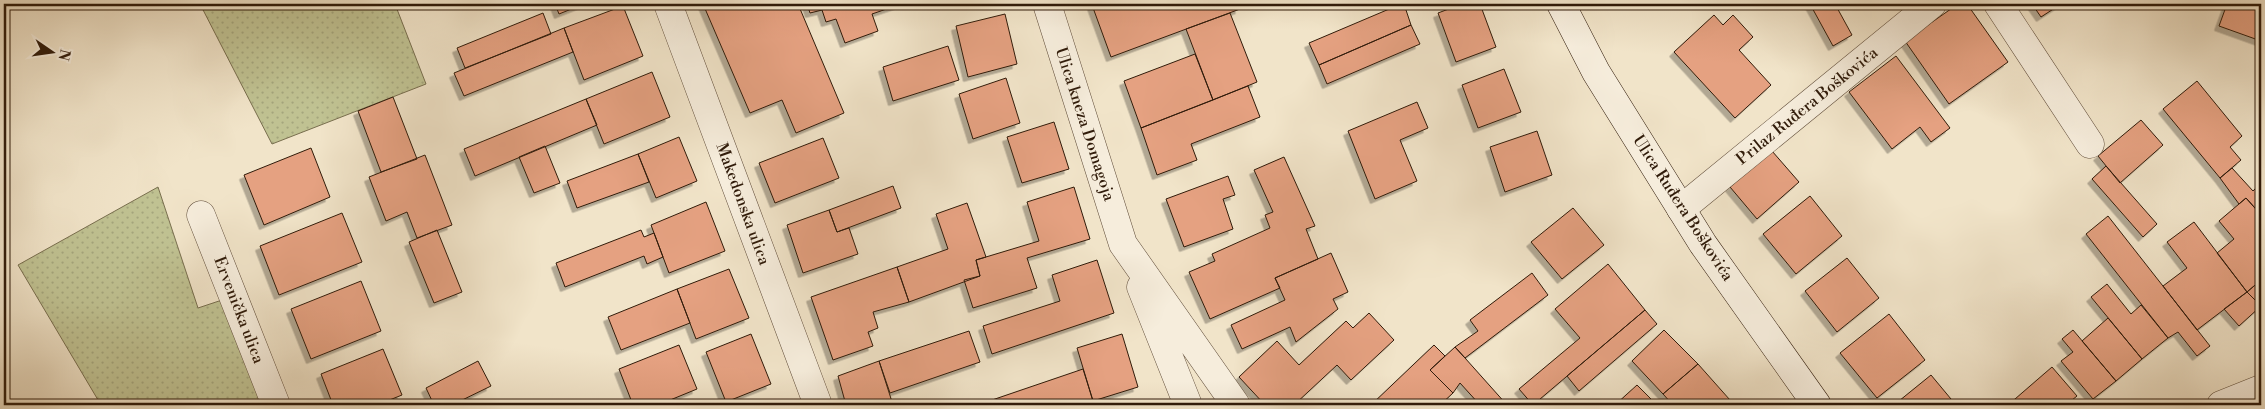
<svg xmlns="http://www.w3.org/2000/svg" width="2265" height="409" font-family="'Libre Bodoni',serif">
	<defs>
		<pattern id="grass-dots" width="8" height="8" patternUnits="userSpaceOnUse" patternTransform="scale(1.25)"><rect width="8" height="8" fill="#c0c292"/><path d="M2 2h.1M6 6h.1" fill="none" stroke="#a5a67d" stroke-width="1.8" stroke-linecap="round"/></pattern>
		<filter id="shadow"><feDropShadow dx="-4.5" dy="4.5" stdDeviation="0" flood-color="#0004"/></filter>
	</defs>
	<rect width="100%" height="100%" fill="#f1e4c9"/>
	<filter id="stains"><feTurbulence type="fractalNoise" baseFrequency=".004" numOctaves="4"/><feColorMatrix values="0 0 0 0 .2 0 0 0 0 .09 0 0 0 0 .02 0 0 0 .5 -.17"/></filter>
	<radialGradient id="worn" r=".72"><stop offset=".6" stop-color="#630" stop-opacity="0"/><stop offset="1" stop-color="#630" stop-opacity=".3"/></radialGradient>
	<path fill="url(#grass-dots)" stroke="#786e4e" d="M200,4H395L426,84L272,144Z
		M158,187L198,308L222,300L262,405H101L18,265Z"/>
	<path fill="#e5a181" stroke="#301b0a" filter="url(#shadow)" d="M555,4H584L559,14Z
		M703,4H798L844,113L796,133L782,100L750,113Z
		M807,4H901L872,14L878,31L845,43L836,19L826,22L822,10L810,13Z
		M1097,4H1238L1240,9L1111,57L1092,5Z
		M1401,4H1404L1411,25L1319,65L1309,43Z
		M1462,4H1480L1496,47L1456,62L1438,13Z
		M1810,4H1835L1852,35L1833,46Z
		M1958,4H1967L2008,62L1949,104L1905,41Z
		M2032,4H2061L2041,17Z
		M2227,4H2261V41L2219,26Z
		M623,6L643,56L584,80L564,28Z
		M543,13L551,34L465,68L457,48Z
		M1230,13L1257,82L1213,100L1186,29Z
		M1005,14L1017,64L968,77L956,26Z
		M1714,15L1723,25L1733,15L1753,37L1739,50L1771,85L1735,118L1674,52Z
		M1411,25L1420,44L1327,84L1319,65Z
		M564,28L573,52L464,96L454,73Z
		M948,46L959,80L893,101L883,67Z
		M1195,54L1213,100L1141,128L1124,81Z
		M1896,56L1950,128L1931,142L1920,127L1892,149L1849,92Z
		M1504,69L1521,112L1478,128L1462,85Z
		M652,72L670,117L604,144L586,99Z
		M1006,78L1020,123L973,139L959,94Z
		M2197,81L2242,136L2230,147L2241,160L2220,178L2163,109Z
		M1248,86L1260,117L1191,144L1197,160L1157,175L1141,128Z
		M393,97L417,159L381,172L358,111Z
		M586,99L597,125L475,176L464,149Z
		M1417,102L1428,128L1400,140L1417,181L1375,199L1348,131Z
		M2141,120L2163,145L2120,183L2098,156Z
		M1054,122L1069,169L1022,183L1007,137Z
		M1537,131L1552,175L1505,192L1490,147Z
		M679,137L697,181L656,198L638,154Z
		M823,138L839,178L775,203L759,163Z
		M545,146L560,183L534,193L519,157Z
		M311,148L330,197L264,225L244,175Z
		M1772,151L1799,182L1757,219L1730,187Z
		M638,154L649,182L577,208L567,181Z
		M425,155L452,225L417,238L407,212L386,221L369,177Z
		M1284,157L1315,226L1306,229L1318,259L1275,278L1280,288L1210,319L1189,272L1215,261L1212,254L1270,228L1265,215L1273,212L1254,170Z
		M2106,166L2157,224L2143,237L2092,179Z
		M2232,168L2253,191L2261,183V204L2256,209L2246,198L2239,204L2220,178Z
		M1228,176L1235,195L1223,199L1233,229L1184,247L1166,199Z
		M893,186L901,208L837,232L829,210Z
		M1074,187L1090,239L1027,258L1037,288L973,308L964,280L980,276L976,260L1039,241L1027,202Z
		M1810,196L1842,236L1796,274L1763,234Z
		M2246,198L2261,215V280L2247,292L2217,253L2234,239L2219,221Z
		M706,202L725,251L669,273L651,225Z
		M967,203L986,257L976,260L980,276L909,302L897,267L948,249L936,214Z
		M1573,208L1604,245L1562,279L1531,242Z
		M829,210L837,232L849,228L858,254L803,273L787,225Z
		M342,213L362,262L279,295L260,246Z
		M2108,216L2210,346L2197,356L2178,332L2168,338L2086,234Z
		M2194,222L2247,292L2197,330L2163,286L2187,268L2167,242Z
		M437,230L462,292L434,303L409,242Z
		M641,230L644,237L654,233L663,257L647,264L644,256L565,287L556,263Z
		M1331,253L1348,292L1333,299L1338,309L1296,342L1290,327L1242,349L1231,325L1285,300L1275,278Z
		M1847,258L1879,298L1837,332L1805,291Z
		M1097,260L1114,313L992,354L983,326L1060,301L1052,275Z
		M1608,264L1645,310L1533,405L1519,389L1580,338L1555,309Z
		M897,267L909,302L873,312L878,328L868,332L873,346L833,360L811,297Z
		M729,269L749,318L696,339L677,289Z
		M1532,273L1548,295L1465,358L1455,347L1478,331L1470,320Z
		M2261,280V306L2247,292Z
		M361,281L381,331L311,359L291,309Z
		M2107,284L2131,314L2141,305L2168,338L2142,359L2091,297Z
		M677,289L690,323L621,350L608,317Z
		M2247,292L2261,306L2239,326L2224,309Z
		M1645,310L1657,324L1579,391L1567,376Z
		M1369,313L1394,340L1351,380L1337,365L1294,405H1265L1239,377L1277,341L1299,365L1346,321L1353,328Z
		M1889,314L1925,360L1877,398L1840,353Z
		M2108,318L2142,359L2116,381L2082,341Z
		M1664,330L1698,364L1663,394L1632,361Z
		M2073,330L2116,381L2093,399L2061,361L2073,352L2062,339Z
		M969,331L980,362L890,393L879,361Z
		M751,334L771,384L726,402L706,352Z
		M1122,334L1138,387L1093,401L1077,348Z
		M679,345L697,389L658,405H633L619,369Z
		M1434,345L1445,356L1430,370L1453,393L1440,405H1371Z
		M1455,347L1465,358L1507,405H1480L1460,383L1453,393L1430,370Z
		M383,349L402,395L377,405H333L321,374Z
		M478,361L491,386L452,405H434L426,388Z
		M879,361L893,405H846L838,376Z
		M1698,364L1730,400L1724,405H1673L1663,394Z
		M2052,367L2077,396L2066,405H2021L2015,399Z
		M1083,369L1093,401L1079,405H997L995,399Z
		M1931,375L1956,405H1894Z
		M1637,385L1653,401L1648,405H1615Z
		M995,399L997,405H980Z
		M2015,399L2021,405H2007Z
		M1146,400L1148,405H1128Z"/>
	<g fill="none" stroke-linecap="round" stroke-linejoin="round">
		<defs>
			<path id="minor" d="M668,4L818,405
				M1047,4L1123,244L1236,405
				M1998,4L2090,144
				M1681,209L1932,4
				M201,215L276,405
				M1141,287L1188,405
				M2221,405L2261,389"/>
			<path id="secondary" d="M1561,4L1596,72L1703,244L1817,405"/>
		</defs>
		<use href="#minor" stroke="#604d3a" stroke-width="29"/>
		<use href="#secondary" stroke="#301b0a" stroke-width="29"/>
		<use href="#minor" stroke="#f6eddc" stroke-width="28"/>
		<use href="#secondary" stroke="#f6eddc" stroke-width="28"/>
	</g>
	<g text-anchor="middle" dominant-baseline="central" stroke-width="4" stroke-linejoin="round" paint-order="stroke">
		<g font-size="16" fill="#301b0a" stroke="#f6eddc">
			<text transform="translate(1807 106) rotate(-39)">Prilaz Ruđera Boškovića</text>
			<text transform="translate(1085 124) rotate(72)">Ulica kneza Domagoja</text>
			<text transform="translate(743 204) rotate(70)">Makedonska ulica</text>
			<text transform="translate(1683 208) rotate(57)">Ulica Ruđera Boškovića</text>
			<text transform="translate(239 310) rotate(69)">Ervenička ulica</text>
		</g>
	</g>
	<rect width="2265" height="409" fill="none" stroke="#f1e4c9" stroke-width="20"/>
	<rect x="5" y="5" width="2255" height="399" fill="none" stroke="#301b0a" stroke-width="2.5"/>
	<rect x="10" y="10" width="2245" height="389" fill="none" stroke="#301b0a"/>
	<g transform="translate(52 52) rotate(103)" stroke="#f6eddc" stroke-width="4" paint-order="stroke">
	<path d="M0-4L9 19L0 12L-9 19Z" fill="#301b0a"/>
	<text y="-8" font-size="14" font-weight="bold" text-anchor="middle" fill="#301b0a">N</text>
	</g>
	<rect width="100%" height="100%" filter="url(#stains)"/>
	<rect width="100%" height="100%" fill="url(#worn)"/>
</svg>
